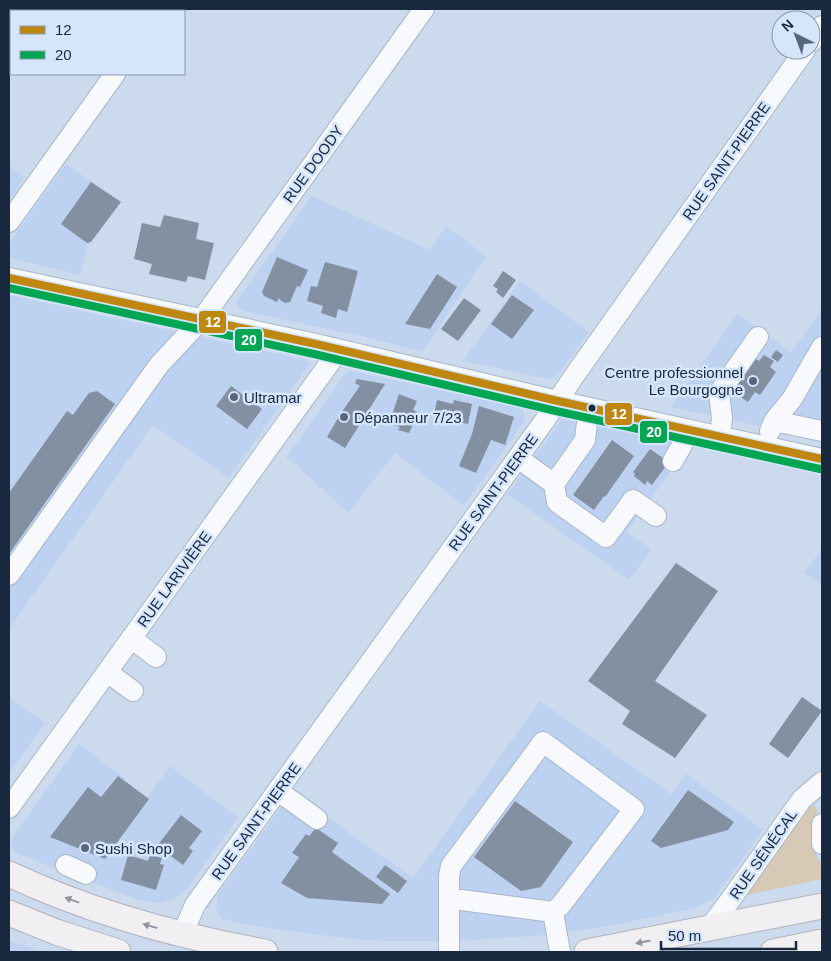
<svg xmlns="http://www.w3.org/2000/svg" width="831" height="961" font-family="Arial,sans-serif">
	<rect width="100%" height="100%" fill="#ccdaee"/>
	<path fill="#bdd2f0" d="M66,164L121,202L87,247L80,275L13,259L9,256V243Z
		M9,166L25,177L9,200Z
		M312,196L430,250L446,226L486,256L423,352L369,338L244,311L239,308L237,303L238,299Z
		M520,281L589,332L560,372L551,380L463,361Z
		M9,295L306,360L310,364L229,478L153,425L9,629Z
		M822,310V440L671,407L737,314L791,352Z
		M351,371L513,406L521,410L524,414L525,420L464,506L395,453L348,513L293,462L286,458L345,374Z
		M562,419L689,446L626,532L652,549L629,580L507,494Z
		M822,549V585L804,573Z
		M9,698L45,723L9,773Z
		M540,701L671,794L686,774L763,830L714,898L695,908L605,927L535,936L449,941H378L335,937L249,925L223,919L219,916L216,910L218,901L216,897L292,792L413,878Z
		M79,744L126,779L125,781L147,798L170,766L238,818L187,889L174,899L160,903L140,900L63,872L17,853L13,850L11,839Z
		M9,941L44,952H9Z"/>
	<path fill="#d6c9b5" d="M812,806H815L817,810L814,824V845L816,855L822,866V879L747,895L803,814L808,807Z"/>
	<path fill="#8290a2" d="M91,182L121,202L91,242L87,243L61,224Z
		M164,215L199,223L196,239L214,243L205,280L188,276L186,282L149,274L152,264L134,259L142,223L160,227Z
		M277,257L308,270L300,287L297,286L290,302L285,303L280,300L279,298L277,302L264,296L262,292Z
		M325,262L358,271L347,312L338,309L336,318L321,313L323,306L307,301L311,286L317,287Z
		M503,271L516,280L503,298L496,292L498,289L493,286Z
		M437,274L457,287L430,329L405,324Z
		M512,295L534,310L512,339L491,324Z
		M464,298L481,310L458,341L441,329Z
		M776,350L783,355L778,362L771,357Z
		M764,355L774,361L770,367L776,372L760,395L755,392L748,402L731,390L753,357L759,361Z
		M357,379L385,384L345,448L327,437L341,413L360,386L355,383Z
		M231,386L262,409L247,429L216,406Z
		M97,391L115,404L9,554V493L67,411L73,415L89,393Z
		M399,394L417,401L413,410L417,412L416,416H417L409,433L398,430L400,427L389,424Z
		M437,400L453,404L454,400L472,404L468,424L449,420L434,415Z
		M479,406L514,417L505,445L491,440L476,473L459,466L472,434Z
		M612,440L634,456L605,497L604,496L594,510L573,495Z
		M650,449L669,462L652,485L647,481L645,485L634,476L635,474L633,472Z
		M676,563L718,591L655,681L707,715L675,758L622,724L630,711L588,681Z
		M802,697L822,711L788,758L769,744Z
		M118,776L149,799L105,859L50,837L88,787L101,797Z
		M688,790L734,822L728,830L661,848L651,841Z
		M515,801L573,842L541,887L521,891L474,857Z
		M181,815L202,831L189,848L193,851L183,865L157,846Z
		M316,828L338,843L332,852L390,894L382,904L307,898L281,883L299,857L292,853L306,834L309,836Z
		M128,855L148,861L150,855L162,858L160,864L164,865L156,890L121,880Z
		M385,865L407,881L398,893L376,877Z"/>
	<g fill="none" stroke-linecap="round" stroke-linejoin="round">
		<defs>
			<path id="minor" d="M160,11L162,9
				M811,42L822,26
				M9,222L115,74
				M9,278L316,344L558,401L822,459
				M774,421L792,399L822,347
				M770,431L774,421L822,431
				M720,436L722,418L719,393L758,337
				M518,458L554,484L585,440L587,422L590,408
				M673,461L682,445L686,429
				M554,484L557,502L606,537L633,500L656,516
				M9,575L159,365L202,319L424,9
				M131,638L156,657
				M107,672L133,691
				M278,791L317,819
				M9,808L339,350
				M822,824V844
				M66,865L86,874
				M449,900H461L553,912L560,952
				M708,930L731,899L802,799L822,782
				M182,935L195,905L545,420L572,379L805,50
				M449,952V876L451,866L543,742L634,809L561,905L553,912"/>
			<path id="major" d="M9,874C90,912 177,936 265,952
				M9,913L56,932L118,952
				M587,952L822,906
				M773,952L822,942"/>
		</defs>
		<use href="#minor" stroke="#a9b7cb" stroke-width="22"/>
		<use href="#major" stroke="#b2b2bc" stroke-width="27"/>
		<use href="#minor" stroke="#f7f9fc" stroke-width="20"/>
		<use href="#major" stroke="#f1eff2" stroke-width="25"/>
		<defs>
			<path id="bus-1" d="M9,278L316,344L558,401L822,459"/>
			<path id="bus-2" d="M9,288L314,354L556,411L820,469"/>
		</defs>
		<use href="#bus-1" stroke="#d4e5fc" stroke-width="11"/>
		<use href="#bus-2" stroke="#d4e5fc" stroke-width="11"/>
		<use href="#bus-1" stroke="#bf8610" stroke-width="8"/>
		<use href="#bus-2" stroke="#00a651" stroke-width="8"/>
	</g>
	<defs><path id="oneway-solid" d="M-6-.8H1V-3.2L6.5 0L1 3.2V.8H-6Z" transform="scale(1.25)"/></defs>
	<g fill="#8f95a1">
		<use href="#oneway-solid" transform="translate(72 900) rotate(-160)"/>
		<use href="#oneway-solid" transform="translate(150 926) rotate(-164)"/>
		<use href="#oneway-solid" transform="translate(643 942) rotate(169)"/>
	</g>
	<g fill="#57667c" stroke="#d4e5fc" stroke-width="2">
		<circle cx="753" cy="381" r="5"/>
		<circle cx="234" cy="397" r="5"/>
		<circle cx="344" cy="417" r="5"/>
		<circle cx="85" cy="848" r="5"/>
	</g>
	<circle fill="#18283e" stroke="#d4e5fc" stroke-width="2" cx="592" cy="408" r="4.5"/>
	<g text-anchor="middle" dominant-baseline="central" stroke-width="5" stroke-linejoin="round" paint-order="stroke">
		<g font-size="15" fill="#18283e" stroke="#d4e5fc">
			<text transform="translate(726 161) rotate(-55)">RUE SAINT-PIERRE</text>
			<text transform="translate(313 164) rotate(-54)">RUE DOODY</text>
			<text transform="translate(493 492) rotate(-54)">RUE SAINT-PIERRE</text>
			<text transform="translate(174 579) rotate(-54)">RUE LARIVIÈRE</text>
			<text transform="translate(256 821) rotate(-54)">RUE SAINT-PIERRE</text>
			<text transform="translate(763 854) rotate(-55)">RUE SÉNÉCAL</text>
		</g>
		<g font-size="15" fill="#18283e" stroke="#d4e5fc" text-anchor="start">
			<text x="743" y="372" text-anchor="end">Centre professionnel<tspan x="743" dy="17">Le Bourgogne</tspan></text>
			<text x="244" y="397">Ultramar</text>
			<text x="354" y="417">Dépanneur 7/23</text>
			<text x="95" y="848">Sushi Shop</text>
		</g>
	</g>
	<g stroke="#d4e5fc" stroke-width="2">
		<rect x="198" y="310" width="29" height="24" rx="5" fill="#bf8610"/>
		<rect x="234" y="328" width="29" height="24" rx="5" fill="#00a651"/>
		<rect x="604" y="402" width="29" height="24" rx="5" fill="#bf8610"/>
		<rect x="639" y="420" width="29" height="24" rx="5" fill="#00a651"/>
	</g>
	<g font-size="14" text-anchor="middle" font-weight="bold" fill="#fff">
		<text x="213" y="327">12</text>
		<text x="249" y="345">20</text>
		<text x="619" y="419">12</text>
		<text x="654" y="437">20</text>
	</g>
	<rect width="831" height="961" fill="none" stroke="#18283e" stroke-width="20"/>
	<rect x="10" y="10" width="175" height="65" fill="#d4e5fc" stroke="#8999b0"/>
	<rect x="20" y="26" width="25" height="8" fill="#bf8610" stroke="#8999b0"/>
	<text x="55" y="35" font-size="15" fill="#18283e">12</text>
	<rect x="20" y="51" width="25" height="8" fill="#00a651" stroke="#8999b0"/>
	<text x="55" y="60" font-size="15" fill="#18283e">20</text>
	<g transform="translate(796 35) rotate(318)"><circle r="24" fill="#d4e5fc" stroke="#8999b0"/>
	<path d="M0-4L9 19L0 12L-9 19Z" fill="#57667c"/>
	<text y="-8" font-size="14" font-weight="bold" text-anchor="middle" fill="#18283e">N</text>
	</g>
	<path d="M661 941v8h135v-8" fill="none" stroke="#18283e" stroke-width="2.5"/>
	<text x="668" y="941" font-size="15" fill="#18283e" stroke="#d4e5fc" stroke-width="4" paint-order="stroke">50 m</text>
</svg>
